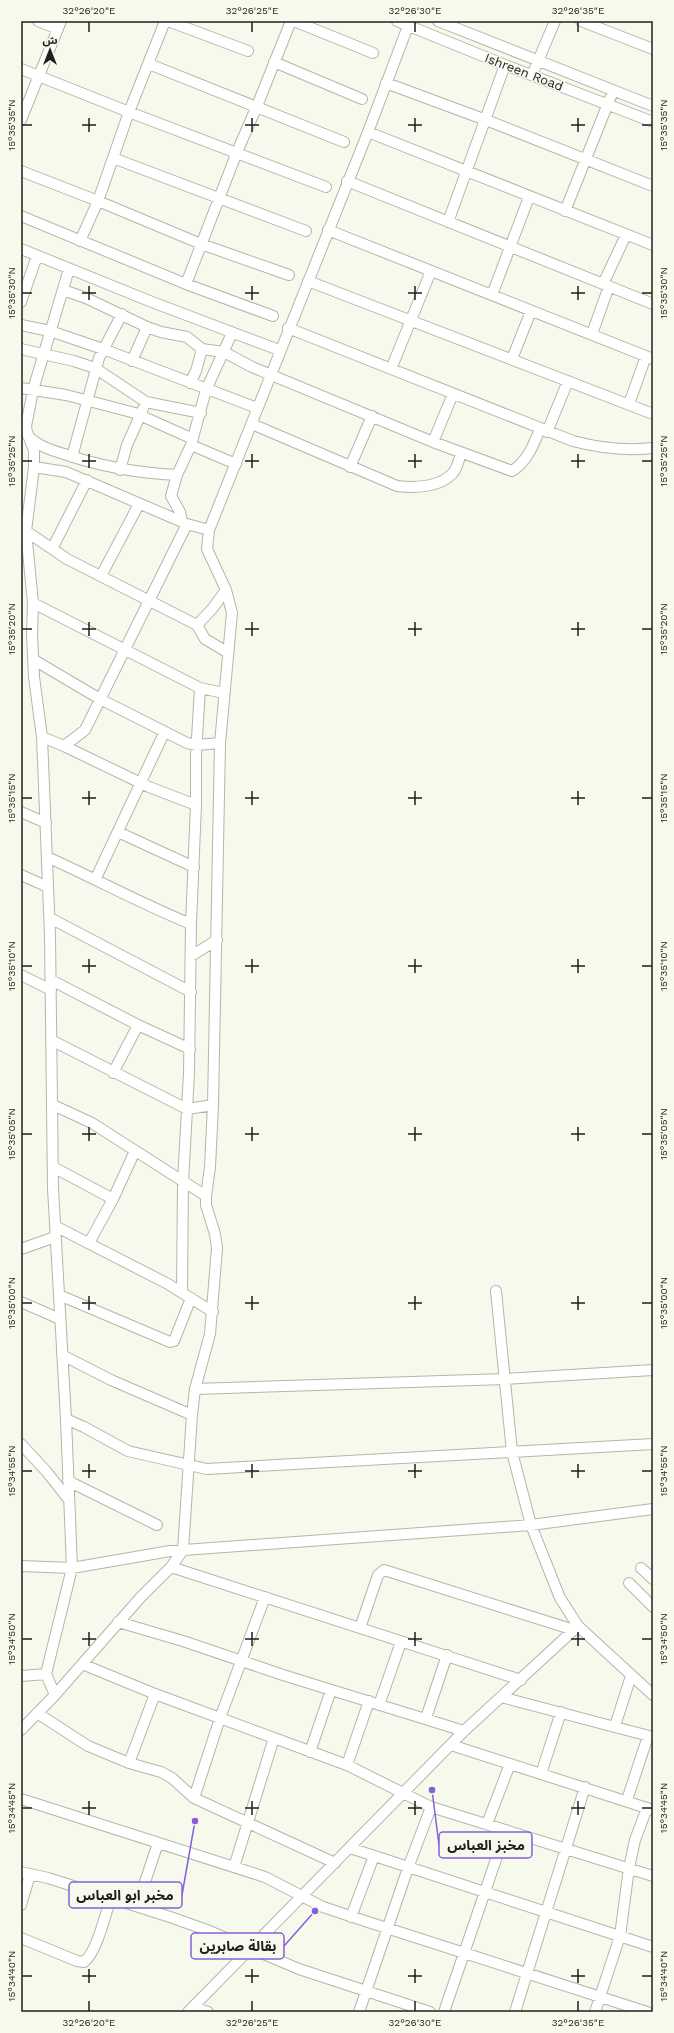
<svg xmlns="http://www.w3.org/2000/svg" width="674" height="2033" font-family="'Work Sans','Noto Sans Arabic',sans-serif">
	<rect width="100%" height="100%" fill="#f6f9ec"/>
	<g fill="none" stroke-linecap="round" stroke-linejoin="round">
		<defs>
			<path id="minor" d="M38,21L58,29
				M168,21L248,51
				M294,21L373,53
				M397,21L505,65L653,122
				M438,21L653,106
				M581,21L653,49
				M274,62L362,99
				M149,64L344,142
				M21,69L129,112L326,187
				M532,75L555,21
				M386,83L486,120L653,186
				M21,120L61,21
				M368,132L653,245
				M113,158L306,231
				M21,171L98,201L201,244L289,275
				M347,181L653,304
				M565,211L613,91
				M21,216L186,284L273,316
				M448,222L505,65
				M328,230L653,359
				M80,241L98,201L129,112L165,21
				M21,249L152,302L279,350
				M308,281L653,414
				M186,284L237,152L257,106L291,21
				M603,284L626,235
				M63,290L86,298L147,327L161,332L187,337L202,349L224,352L252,367L433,442L512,471C527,462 534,444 540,429
				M492,295L529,197
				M21,302L37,256
				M21,325L50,331L103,349L257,408
				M288,328L573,441C599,448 626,451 653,448
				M592,334L609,286
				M21,349L74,361L95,368L146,402L201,413
				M512,359L531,311
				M132,361L147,327
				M391,369L431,271
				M190,383L196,371L202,349
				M21,388L66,395L135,413L193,439
				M629,404L646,356
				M252,424L397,486C415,488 439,488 453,473C457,469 459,459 461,453
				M547,432L568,381
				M28,436C38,446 51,450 64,454C102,467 137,473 177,475
				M433,442L453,394
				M191,445L236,464
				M72,457L99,358L122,314
				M34,467L66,472L187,524L209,530
				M350,467L372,416
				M120,470L127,445L143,409
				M182,521L180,512L171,496L177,475L191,445L206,390L232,333
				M23,529L67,559L197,625L205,639L227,652
				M52,549L87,480
				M101,576L139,504
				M33,603L200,688L224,693
				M197,625L212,609L226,590
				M34,660L100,699L187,743L197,745L220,743
				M42,737L64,746L149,787L196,805
				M64,746L85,730L187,524
				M21,812L46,823
				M118,832L194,867
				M47,857C96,879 142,904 191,924
				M21,875L48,887
				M96,878L164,733
				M50,918L191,992
				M191,956L217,940
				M21,975L51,990
				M51,980L138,1025L190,1049
				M51,1040L187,1109L213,1105
				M113,1073L138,1025
				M53,1105L92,1123L206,1196
				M53,1167L113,1199
				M55,1226L168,1284L213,1312
				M89,1243L113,1199L135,1151
				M21,1249L55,1237
				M182,1291L183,1182L189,1073L191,924L196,805V755L200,688
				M496,1291L512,1452L531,1525L560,1598L578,1626L653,1695
				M59,1295L170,1342L174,1341L191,1298
				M21,1302L60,1319
				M62,1355L111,1380L192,1415
				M195,1389L505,1379L653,1370
				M66,1419L84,1427L128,1451L207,1469L653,1444
				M21,1444L46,1471L69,1500
				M68,1481L157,1525
				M21,1566L72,1568L170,1551L531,1525L653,1509
				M171,1567L521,1680
				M641,1568L653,1579
				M629,1583L653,1607
				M118,1622L183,1641L283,1675L464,1731
				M360,1628L378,1575L384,1570L574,1630
				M82,1664L155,1694L347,1765L431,1807L653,1876
				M21,1676L46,1674
				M55,1695L46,1674L72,1568L66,1419L53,1188L50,935L42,737L34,677L32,634L33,603L26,531L34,467V451L27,432L26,426L33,390L69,269
				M501,1697L653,1737
				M379,1705L401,1642
				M37,1713L88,1746L129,1763L161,1772L172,1778L194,1798L335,1863
				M426,1718L447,1655
				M615,1726L631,1676
				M21,1730L55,1695L140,1598L171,1567L183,1550L192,1415L195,1389L210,1334L217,1248L215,1234L206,1205V1196L210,1167L213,1105L220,743L232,613L226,590L207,549L209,530L368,132L408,26
				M451,1745L653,1810
				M310,1752L331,1690
				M129,1763L155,1694
				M347,1765L369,1701
				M541,1774L561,1712
				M194,1798L220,1718L265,1597
				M21,1799L265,1877L323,1907L368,1922L647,2012
				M627,1800L648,1736
				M487,1824L510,1764
				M350,1848L653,1947
				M234,1867L274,1738
				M21,1872L48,1878L170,1917L207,1930L299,1969L430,2012
				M21,1905L30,1875
				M137,1906L158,1843
				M351,1917L374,1856
				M21,1938L77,1961L84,1962C97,1952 105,1915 111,1898
				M193,2007L208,2012
				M188,2012L464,1731L578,1626
				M359,2012L408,1868L431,1807
				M444,2012L506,1830
				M515,2012L585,1787
				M595,2012L620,1936L629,1868L635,1840L647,1808"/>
		</defs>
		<use href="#minor" stroke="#b4b6aa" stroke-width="12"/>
		<use href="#minor" stroke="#fff" stroke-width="10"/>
	</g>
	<path fill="none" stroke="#1f1f1b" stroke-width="1.5" d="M89,22V32M252,22V32M415,22V32M578,22V32M89,118V132M252,118V132M415,118V132M578,118V132M22,125H32M82,125H96M245,125H259M408,125H422M571,125H585M642,125H652M89,286V300M252,286V300M415,286V300M578,286V300M22,293H32M82,293H96M245,293H259M408,293H422M571,293H585M642,293H652M89,454V468M252,454V468M415,454V468M578,454V468M22,461H32M82,461H96M245,461H259M408,461H422M571,461H585M642,461H652M89,622V636M252,622V636M415,622V636M578,622V636M22,629H32M82,629H96M245,629H259M408,629H422M571,629H585M642,629H652M89,791V805M252,791V805M415,791V805M578,791V805M22,798H32M82,798H96M245,798H259M408,798H422M571,798H585M642,798H652M89,959V973M252,959V973M415,959V973M578,959V973M22,966H32M82,966H96M245,966H259M408,966H422M571,966H585M642,966H652M89,1127V1141M252,1127V1141M415,1127V1141M578,1127V1141M22,1134H32M82,1134H96M245,1134H259M408,1134H422M571,1134H585M642,1134H652M89,1296V1310M252,1296V1310M415,1296V1310M578,1296V1310M22,1303H32M82,1303H96M245,1303H259M408,1303H422M571,1303H585M642,1303H652M89,1464V1478M252,1464V1478M415,1464V1478M578,1464V1478M22,1471H32M82,1471H96M245,1471H259M408,1471H422M571,1471H585M642,1471H652M89,1632V1646M252,1632V1646M415,1632V1646M578,1632V1646M22,1639H32M82,1639H96M245,1639H259M408,1639H422M571,1639H585M642,1639H652M89,1801V1815M252,1801V1815M415,1801V1815M578,1801V1815M22,1808H32M82,1808H96M245,1808H259M408,1808H422M571,1808H585M642,1808H652M89,1969V1983M252,1969V1983M415,1969V1983M578,1969V1983M22,1976H32M82,1976H96M245,1976H259M408,1976H422M571,1976H585M642,1976H652M89,2001V2011M252,2001V2011M415,2001V2011M578,2001V2011"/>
	<g text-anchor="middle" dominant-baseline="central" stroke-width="3" stroke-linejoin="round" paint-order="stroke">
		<g font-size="13" fill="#1f1f1b" stroke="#f6f9ec">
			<text transform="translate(524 72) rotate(21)">Ishreen Road</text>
		</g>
	</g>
	<path fill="none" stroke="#885fda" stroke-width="1.5" d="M432 1790L439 1845M195 1821L182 1895M315 1911L284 1946"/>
	<g fill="#885fda" stroke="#f6f9ec" stroke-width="1.5">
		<circle cx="432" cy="1790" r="4"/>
		<circle cx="195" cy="1821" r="4"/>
		<circle cx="315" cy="1911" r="4"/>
	</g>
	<g fill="#f6f9ec" stroke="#885fda" stroke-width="1.5">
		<rect x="439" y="1832" width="93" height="26" rx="4"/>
		<rect x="69" y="1882" width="113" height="26" rx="4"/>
		<rect x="191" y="1933" width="93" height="26" rx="4"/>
	</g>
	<g font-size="14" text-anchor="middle" font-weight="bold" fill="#1f1f1b">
		<text x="486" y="1850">مخبز العباس</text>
		<text x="125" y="1900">مخبر ابو العباس</text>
		<text x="238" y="1951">بقالة صابرين</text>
	</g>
	<rect width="674" height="2033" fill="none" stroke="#f6f9ec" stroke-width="44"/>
	<g transform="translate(50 50)" stroke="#f6f9ec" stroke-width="3" paint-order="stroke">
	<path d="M0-3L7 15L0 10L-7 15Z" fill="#1f1f1b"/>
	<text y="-6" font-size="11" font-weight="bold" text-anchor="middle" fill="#1f1f1b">ش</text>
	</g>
	<rect x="22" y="22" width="630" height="1989" fill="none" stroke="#1f1f1b" stroke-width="1.5"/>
	<g font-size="10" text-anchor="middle" fill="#1f1f1b">
		<text x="89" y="14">32°26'20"E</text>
		<text x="252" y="14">32°26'25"E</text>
		<text x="415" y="14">32°26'30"E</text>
		<text x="578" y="14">32°26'35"E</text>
		<text transform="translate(11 125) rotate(-90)" y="4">15°35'35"N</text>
		<text transform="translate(663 125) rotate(-90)" y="4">15°35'35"N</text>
		<text transform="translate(11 293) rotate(-90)" y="4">15°35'30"N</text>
		<text transform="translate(663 293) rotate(-90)" y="4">15°35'30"N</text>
		<text transform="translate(11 461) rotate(-90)" y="4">15°35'25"N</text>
		<text transform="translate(663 461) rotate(-90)" y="4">15°35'25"N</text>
		<text transform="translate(11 629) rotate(-90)" y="4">15°35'20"N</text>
		<text transform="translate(663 629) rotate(-90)" y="4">15°35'20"N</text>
		<text transform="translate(11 798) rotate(-90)" y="4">15°35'15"N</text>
		<text transform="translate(663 798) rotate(-90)" y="4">15°35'15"N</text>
		<text transform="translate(11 966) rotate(-90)" y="4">15°35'10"N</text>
		<text transform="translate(663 966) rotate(-90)" y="4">15°35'10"N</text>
		<text transform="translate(11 1134) rotate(-90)" y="4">15°35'05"N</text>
		<text transform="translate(663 1134) rotate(-90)" y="4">15°35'05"N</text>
		<text transform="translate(11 1303) rotate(-90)" y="4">15°35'00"N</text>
		<text transform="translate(663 1303) rotate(-90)" y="4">15°35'00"N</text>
		<text transform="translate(11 1471) rotate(-90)" y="4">15°34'55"N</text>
		<text transform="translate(663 1471) rotate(-90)" y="4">15°34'55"N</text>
		<text transform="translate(11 1639) rotate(-90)" y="4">15°34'50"N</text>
		<text transform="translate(663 1639) rotate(-90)" y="4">15°34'50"N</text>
		<text transform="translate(11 1808) rotate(-90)" y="4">15°34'45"N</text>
		<text transform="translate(663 1808) rotate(-90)" y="4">15°34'45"N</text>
		<text transform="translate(11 1976) rotate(-90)" y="4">15°34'40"N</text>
		<text transform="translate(663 1976) rotate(-90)" y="4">15°34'40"N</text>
		<text x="89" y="2026">32°26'20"E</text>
		<text x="252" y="2026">32°26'25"E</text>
		<text x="415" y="2026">32°26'30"E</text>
		<text x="578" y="2026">32°26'35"E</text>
	</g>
</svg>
